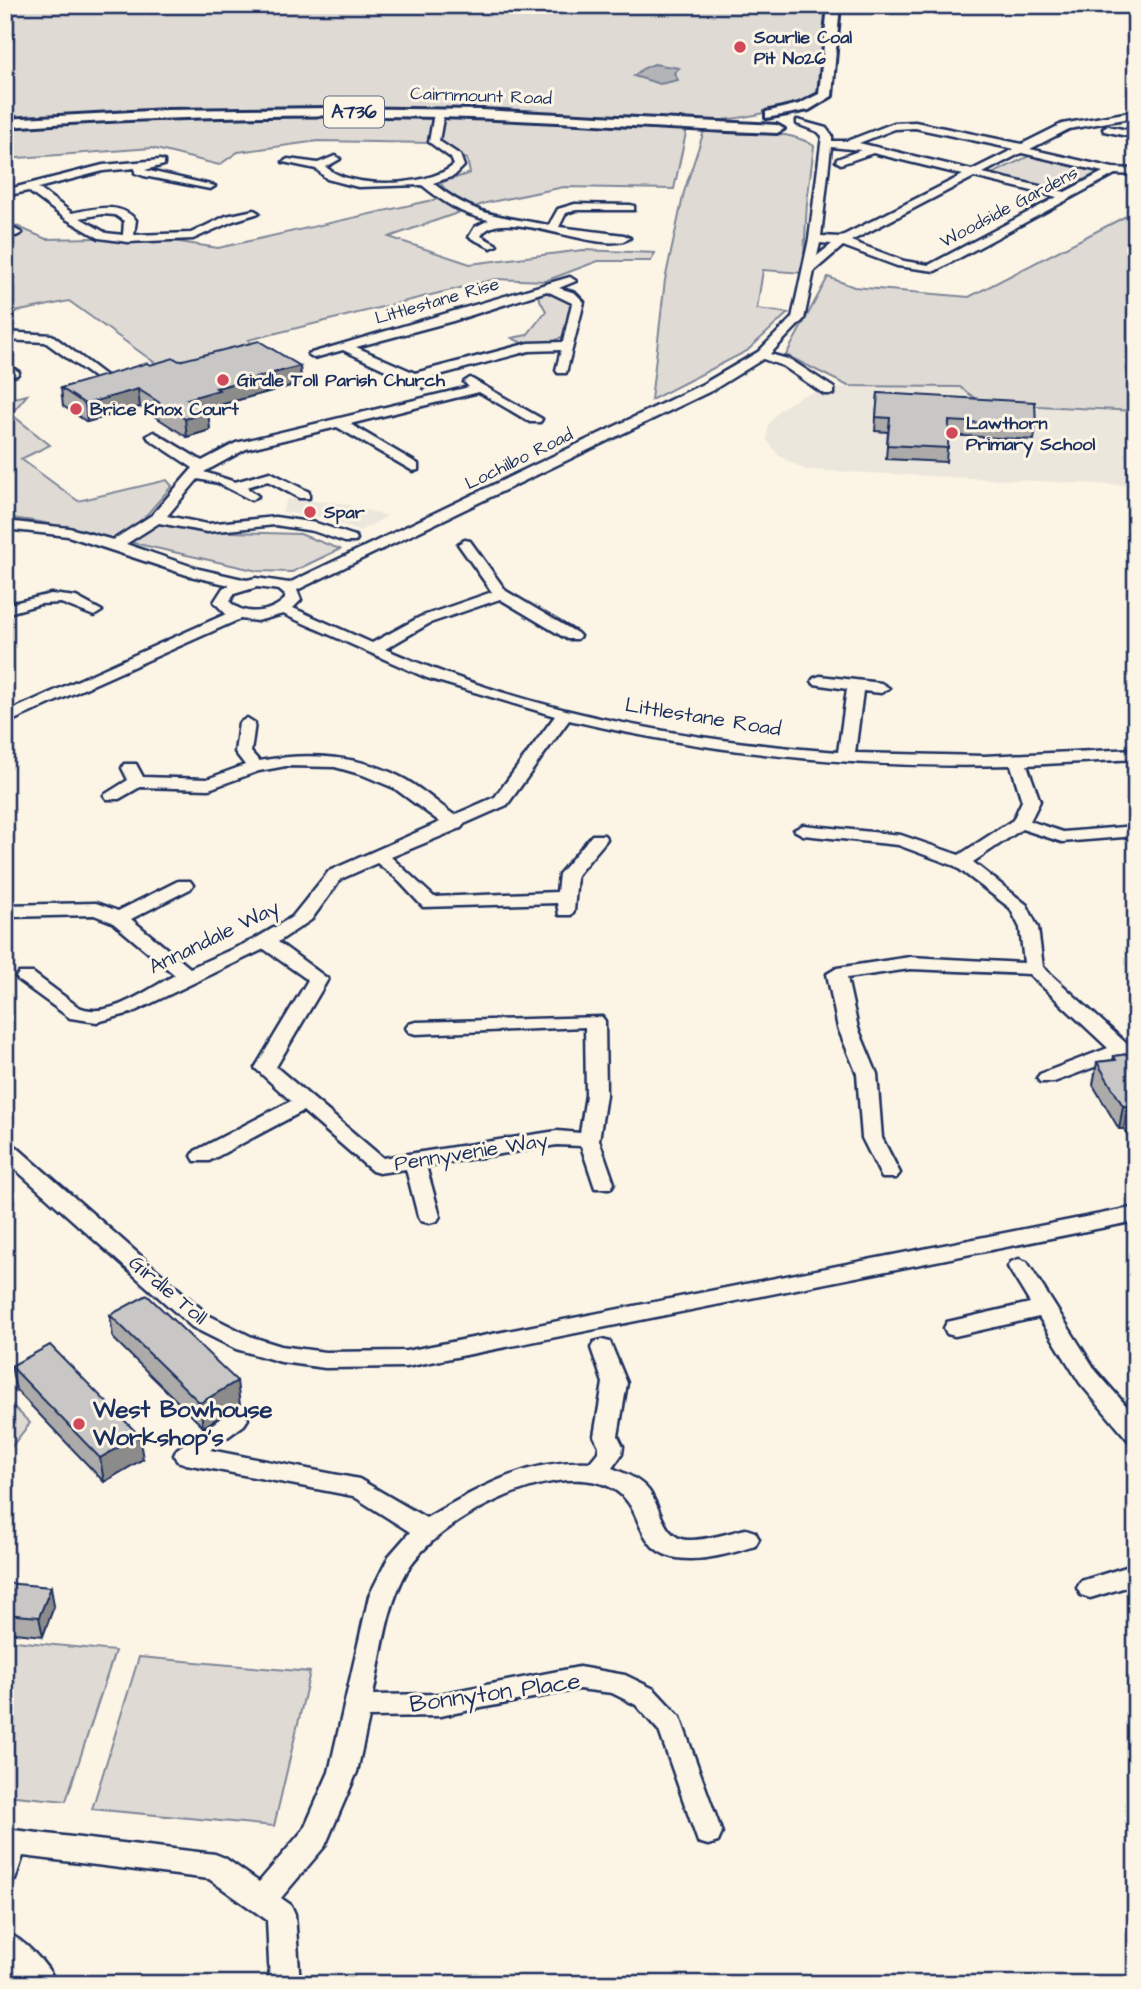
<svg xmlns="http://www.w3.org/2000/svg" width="1141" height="1989" font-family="'Architects Daughter',sans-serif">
	<rect width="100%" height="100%" fill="#fcf5e5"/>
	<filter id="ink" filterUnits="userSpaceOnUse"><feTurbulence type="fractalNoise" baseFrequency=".0143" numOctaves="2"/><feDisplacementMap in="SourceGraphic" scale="14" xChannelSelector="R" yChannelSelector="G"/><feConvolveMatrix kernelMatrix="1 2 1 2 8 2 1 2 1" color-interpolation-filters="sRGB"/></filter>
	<g filter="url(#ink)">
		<path fill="#ece7dc" d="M848,386L960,387L981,403L1136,411V486L806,470L779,456L767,440L768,425L779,410L803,395Z
			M287,499L341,503L388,516L360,531L320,517L282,512Z"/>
		<path fill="#dfdbd4" stroke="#7d8599" stroke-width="2" d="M5,5H830L821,90C742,141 600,118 509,113C447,109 385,107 323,107C217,107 111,113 5,121Z
			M288,114L481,119L687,128L674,189L564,187L486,203L389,237L470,264L583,250L655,253L651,261H598L545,281L496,279L248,340L262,355L172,375L69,301L5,314V221L46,239L147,237L218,248L451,196L440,183L470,173L467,159L432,143L318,141L238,152L219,165L152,148L5,159V128L103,119Z
			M704,131C735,132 790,128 814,146L807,203L803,273L763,270L757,309L788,313L747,351L651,400L665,280L684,192Z
			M1031,155L1101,171L1062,191L992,174Z
			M1136,211V411L981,403L960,387L848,386L786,355L828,277L854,287L969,297Z
			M546,291L574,300L566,334L553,342L522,343L512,338L527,335L546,311L536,293Z
			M27,395L11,414L50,445L21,459L78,501L167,480L172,486L141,521L198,531L300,534L340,549L292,572L258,571L40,522L5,517V400Z
			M5,1398L30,1423L5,1455Z
			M5,1640L115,1651L66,1801L5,1795Z
			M139,1657L310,1672L274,1826L92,1809Z"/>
		<path fill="#b2b4b8" stroke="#767f94" stroke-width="2" d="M654,64L679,68L674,73L678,80L660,84L634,76L642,69Z"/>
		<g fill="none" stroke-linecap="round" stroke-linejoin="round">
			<defs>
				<path id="minor" d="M439,110L444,113L439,141L460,155L464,166L454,176L433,183C474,216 499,216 549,225L558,209L575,204L630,205L634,206V210H576L566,213L559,227L624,235L630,238C602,258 500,202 481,236L497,245L491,248L469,237L475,227L489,220C462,215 443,202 422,185L358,187L327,179L316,169L283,162L288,159L318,163L335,156L340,159L326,167C350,190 429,187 454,165L451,158L429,142L434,113Z
					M1136,111V117L1069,129L1030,149L1113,168L1136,169V175L1115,174L935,271L897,266L843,246L814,271L804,319L770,354L791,360L834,388V394H824L783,366L763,359L713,390L297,590L301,600L293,608L372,643L420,617L492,592L458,544L465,540L470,541L506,591L577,633L580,636L577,639H567L500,599L430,623L385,649C527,711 683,741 838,752L847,689L814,684L812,681L814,678L820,676L881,683L889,688L881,693L863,691L855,753L984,756L1136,749V759L1027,765L1040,801L1030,821L1063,832L1136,826V836L1062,842L1022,829L973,862L1027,905L1038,928L1043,967L1128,1045L1136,1046V1058L1124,1056L1054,1082H1040L1037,1078L1040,1074L1108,1048L1029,974L910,969L847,978L858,1028L877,1074L882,1138L900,1173L896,1178H882L862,1138L857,1074L838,1028L827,974L837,968L910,957L1024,963L1020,928L1010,908L955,866L898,845L803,835L794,830L803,825L901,835L959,855L1013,820L1022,801L1011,765C862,769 714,754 569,720L507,805L464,824L461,828L391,857L434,897L557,892L559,874L592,835H604L607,839L604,843L577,875L574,911L571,915H559L557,903L423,907L395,877L377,863L341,879L311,920L278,942L328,979L276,1067L383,1158L557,1131L580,1133L586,1095L585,1027L416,1034L409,1032L406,1028L409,1024L416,1022L602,1017L605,1021L606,1095L599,1140L614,1183L611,1188H595L581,1146L557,1145L426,1166L440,1216L437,1221L429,1223L421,1221L418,1216L406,1169L379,1173L372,1171L303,1111L209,1161H195L192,1156L195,1151L291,1101L255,1068L308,980L264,949L131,1013L97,1022L70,1018L19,981L16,977L19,973H33L77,1006C107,1022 149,988 175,975L112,922L94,915L5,917V905L96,903L118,911L178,881H190L193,885L190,889L131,919L190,968L253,940L292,917L329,871L440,822L394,788L363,775L335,767L286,766L259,771L209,789L140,787L119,799H107L104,795L128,780L122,768L124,764H136L143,777L207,779L245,765L235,752L239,723L247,718L255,723L251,752L259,761C308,752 362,755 406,780C423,790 439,804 454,815L495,797L555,716L427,678L283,614L257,621L240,619L5,724V713L226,614L214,602L223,588L230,585L190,576L68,536L5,529V521L69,528L113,540L152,515L193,468L149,439L147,436L154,432L202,461L236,443L469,387L464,382L470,378L542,419L540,422H530L479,392L350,424L418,464V470L413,471L337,427L246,449L204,472L235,482L270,472L309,492V498H299L268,481L246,487L258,496L251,500L218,483L198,479L167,516L207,524L275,517L316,523L355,536L357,539L355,542H345L313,531L275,525L207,532L159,523L126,544L199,569L247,580L256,578L289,583L703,384L758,352L792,318L809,239L822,136L818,132L797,124V120L826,128L832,136V141H847L894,123L915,122L1022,144L1062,124ZM915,128L1014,149L972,170L859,143L895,129ZM831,147L861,150L837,159L836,161L841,164L873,153L963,175L840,237L821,236ZM1021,153H1022L1103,172L1065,192L983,173ZM974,177L1057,197L929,265L904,261L851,241ZM820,243L832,244L817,256ZM257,587L279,590L285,595V599C271,613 245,617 230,602L234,594Z
					M1108,126L1136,132V138L1104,131L1103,129Z
					M160,160L164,161V165L145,170L215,186L210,189L144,176L135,173V168L103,171L38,188L72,213C94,209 119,201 136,220L134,235L191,233L226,216L254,210L259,213L233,221L193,239L128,242L99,238L66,219L28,191L5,196V190L103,165ZM102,214L115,215L124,221L123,235L106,233L80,218Z
					M5,224L22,233L16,236L5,232Z
					M570,277L576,281L559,288L575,293L584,302L566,373H558L556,370L561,350L529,351L424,379L430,384L424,388L343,350L314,358L308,354ZM547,291L572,303L563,342L529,343L415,373L356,347L453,321Z
					M5,332L52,335L106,376L100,380L96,379L45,342L5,340Z
					M13,368L19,372L17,375L5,378V370Z
					M51,594L76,597L102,611L94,616L61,603L40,604L5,614V605Z
					M5,1141L12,1143L208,1315L252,1337L281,1346L325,1352L406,1351L1136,1207V1221L406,1367L325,1368L281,1362L236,1349L192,1327L5,1160Z
					M1019,1259L1027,1262L1096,1371L1136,1417V1443L1128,1440L1080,1383L1039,1317L955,1336L947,1334L944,1328L947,1322L1030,1303L1008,1267L1011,1262Z
					M602,1340L610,1342L627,1383L618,1436L623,1446L622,1454L612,1468C625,1473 641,1480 649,1491C661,1508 663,1538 687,1540C705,1541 728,1533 746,1529L755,1532L759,1539L755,1546C726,1555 671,1572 649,1542C634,1521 637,1502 610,1487C554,1458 435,1521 407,1571C386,1608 382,1654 373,1695L440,1694L579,1667L625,1675L654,1689L680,1717L722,1833L718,1842L708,1845L698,1842L659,1731L636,1705L612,1693L579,1689L440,1716L369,1717L357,1772L325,1846L281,1898L291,1905L295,1914L300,1984H270L267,1920L209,1879L23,1856L15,1880L5,1884V1829L215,1854L225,1858L259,1882L304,1829L329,1772L369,1596L389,1556L410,1532L353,1496L186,1464L177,1461L174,1455L177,1449L228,1413L236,1410L244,1413L248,1419L244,1425L210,1450L359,1479L426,1518C479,1488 527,1459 590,1462L598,1452L599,1446L594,1436L603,1383L591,1348L594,1342Z
					M1136,1564V1584L1090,1598L1081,1595L1077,1588L1081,1581Z
					M5,1932C24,1939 48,1965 57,1984H22L5,1966Z"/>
				<path id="major" d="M828,5H840L832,96L809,110L766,118V112L799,104L819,94Z
					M330,108L481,110L777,125L784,129L777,133C664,129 552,120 439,117C294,113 150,117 5,127V119L167,110Z"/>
			</defs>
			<use href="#minor" stroke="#1b2f5e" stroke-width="5"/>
			<use href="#major" stroke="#1b2f5e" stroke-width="6"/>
			<use href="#minor" fill="#fcf5e5" fill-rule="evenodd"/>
			<use href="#major" fill="#fcf5e5" fill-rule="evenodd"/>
		</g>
		<path fill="#acabaa" stroke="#1b2f5e" stroke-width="2" d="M179,361L300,366L301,383L220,405L221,408L208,412L210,430L187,437L140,407L87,422L63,406L61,388L150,365Z
			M878,393L1036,426L1034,440L948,435L946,462L886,459L888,432L875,431Z
			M1136,1053V1148H1135L1124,1129H1119L1093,1085L1097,1062L1113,1060L1114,1056Z
			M110,1315L240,1405L203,1427L113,1338Z
			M11,1366L143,1459L104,1482L16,1390Z
			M5,1583L54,1606L43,1636L5,1632Z"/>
		<path fill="#8c8b8b" stroke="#1b2f5e" stroke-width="2" d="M300,366L301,383L220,405L221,408L189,417L187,399L216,388Z
			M138,389L140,407L87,422L85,404Z
			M208,412L210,430L187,437L185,419Z
			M1123,1106H1128L1124,1129H1119Z
			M237,1381L240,1405L203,1427L200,1403Z
			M139,1435L143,1459L104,1482L100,1458Z
			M51,1587L54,1606L43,1636L39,1617Z"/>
		<path fill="#c8c7c6" stroke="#1b2f5e" stroke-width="2" d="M259,341L300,366L216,388L219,390L187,399L208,412L185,419L138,389L85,404L61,388L147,363L150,365L174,358L179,361Z
			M878,393L1035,402L1036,426L949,421L948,448L887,445L890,418L876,417Z
			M1136,1053V1118L1128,1106H1123L1097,1062L1116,1060L1114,1056Z
			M147,1295L237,1381L200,1403L110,1315Z
			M50,1345L139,1435L100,1458L11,1366Z
			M5,1583L51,1587L39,1617L5,1614Z"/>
	</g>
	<g fill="#d1495b" stroke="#fcf5e5" stroke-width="2.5">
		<circle cx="740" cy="47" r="7"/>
		<circle cx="223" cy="380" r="7"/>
		<circle cx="76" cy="409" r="7"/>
		<circle cx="952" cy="433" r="7"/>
		<circle cx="310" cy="512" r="7"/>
		<circle cx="79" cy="1424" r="7"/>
	</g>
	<g text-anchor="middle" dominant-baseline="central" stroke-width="6" stroke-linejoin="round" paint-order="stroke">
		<g font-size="18" font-weight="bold" fill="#1b2f5e" stroke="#fcf5e5" text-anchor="start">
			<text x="754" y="37">Sourlie Coal<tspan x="754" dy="21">Pit No26</tspan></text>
			<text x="237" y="380">Girdle Toll Parish Church</text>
			<text x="90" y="409">Brice Knox Court</text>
			<text x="966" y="423">Lawthorn<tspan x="966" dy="21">Primary School</tspan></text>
			<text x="324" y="512">Spar</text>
		</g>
		<g font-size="18" fill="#1b2f5e" stroke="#fcf5e5">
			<text transform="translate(481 96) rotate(2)">Cairnmount Road</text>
			<text transform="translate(1009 207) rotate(-28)">Woodside Gardens</text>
			<text transform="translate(437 301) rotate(-16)">Littlestane Rise</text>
			<text transform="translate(519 459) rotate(-26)">Lochilbo Road</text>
		</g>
		<rect fill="#fcf5e5" stroke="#5e6a86" stroke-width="2" x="324" y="96.5" width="60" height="31" rx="5"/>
		<g font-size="19" font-weight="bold" fill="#1b2f5e">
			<text x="354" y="112">A736</text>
		</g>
		<g font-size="21" fill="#1b2f5e" stroke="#fcf5e5">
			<text transform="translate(703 717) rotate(9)">Littlestane Road</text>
			<text transform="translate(214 937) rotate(-26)">Annandale Way</text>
			<text transform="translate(471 1152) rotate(-9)">Pennyvenie Way</text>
			<text transform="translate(168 1290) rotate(40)">Girdle Toll</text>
		</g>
		<g font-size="24" font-weight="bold" fill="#1b2f5e" stroke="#fcf5e5" text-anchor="start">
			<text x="93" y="1410">West Bowhouse<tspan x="93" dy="28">Workshop's</tspan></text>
		</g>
		<g font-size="24" fill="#1b2f5e" stroke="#fcf5e5">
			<text transform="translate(495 1693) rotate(-8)">Bonnyton Place</text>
		</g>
	</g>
	<rect width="1141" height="1989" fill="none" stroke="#fcf5e5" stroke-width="28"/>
	<rect x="14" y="14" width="1113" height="1961" fill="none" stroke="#1b2f5e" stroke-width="2.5" filter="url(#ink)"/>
</svg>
